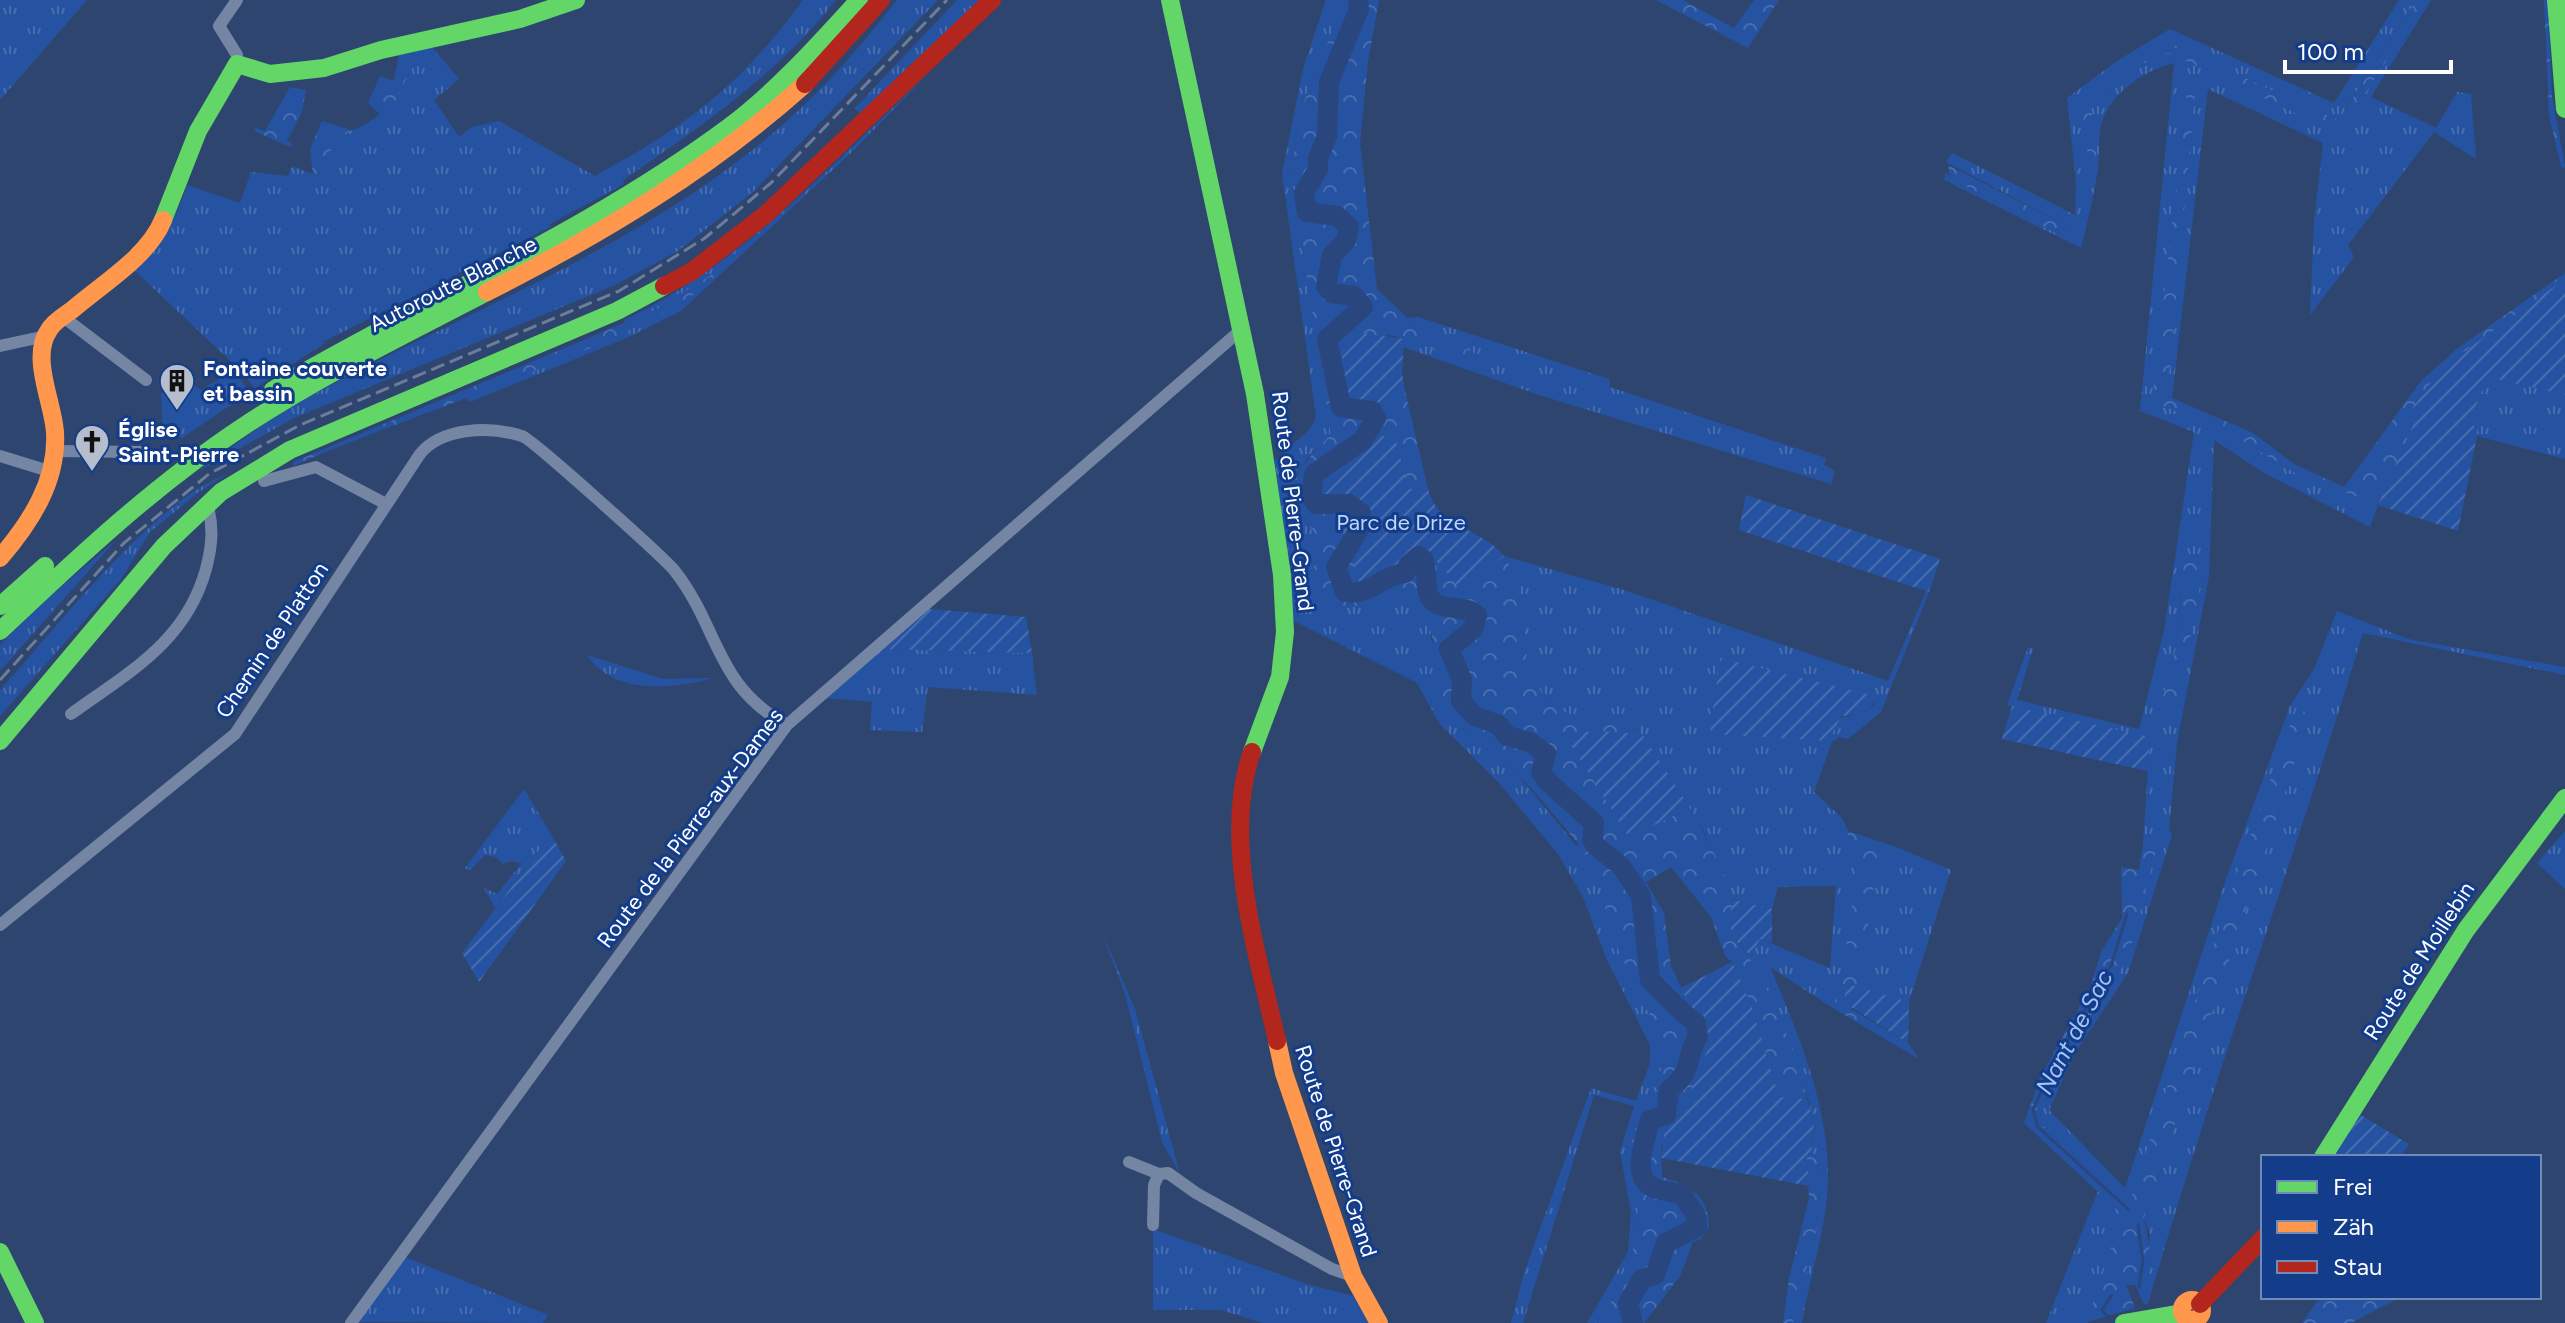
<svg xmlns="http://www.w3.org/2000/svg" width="2565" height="1323" font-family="Figtree,sans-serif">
	<defs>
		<pattern id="grass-tufts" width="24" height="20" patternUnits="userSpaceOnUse" patternTransform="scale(2)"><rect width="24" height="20" fill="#2653a1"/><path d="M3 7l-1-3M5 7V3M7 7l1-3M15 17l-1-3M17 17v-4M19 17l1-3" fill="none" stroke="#476daf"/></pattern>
		<pattern id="forest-crowns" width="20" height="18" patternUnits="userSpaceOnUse" patternTransform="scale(2)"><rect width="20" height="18" fill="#2653a1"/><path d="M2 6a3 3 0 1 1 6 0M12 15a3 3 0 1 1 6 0" fill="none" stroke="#476daf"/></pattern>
		<pattern id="garden-furrows" width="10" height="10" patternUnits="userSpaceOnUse" patternTransform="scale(2)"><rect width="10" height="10" fill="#2653a1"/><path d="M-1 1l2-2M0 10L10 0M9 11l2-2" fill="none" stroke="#476daf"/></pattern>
	</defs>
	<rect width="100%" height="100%" fill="#2e456f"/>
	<path fill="url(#grass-tufts)" fill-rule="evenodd" d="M0,0H87L0,100Z
		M803,0H836C779,73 699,128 623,180L624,184L548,225L552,226L323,342L325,343L255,388L240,370L132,268C161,243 176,222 187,185L240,203L251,172L288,176L292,166L317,176L339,135C388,121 400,92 421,50L432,47L459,79L434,100L459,137L472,127L499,121L595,176C689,124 739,87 803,0Z
		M897,0H938L754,191L678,251L615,285L294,418L196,473C229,450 261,424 296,404C448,319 617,258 755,148C810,105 855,54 897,0Z
		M957,0H979L860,113L855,108Z
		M1326,0H1341C1339,28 1321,51 1312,77C1300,110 1293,147 1292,182L1331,435L1309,456L1295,476L1294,505L1317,538L1321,555L1312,569L1286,562L1271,464L1310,429L1316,417L1282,174L1303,69Z
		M2399,0H2416L2342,114L2389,55L2425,0H2431L2371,97L2436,128L2457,92L2471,94L2476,159L2434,132L2348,245L2354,257L2310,315L2314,220L2323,143L2208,89L2172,398L2167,396L2194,94L2153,401L2236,437L2297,474L2378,505L2370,527L2264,473L2214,440L2209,576L2177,743L2169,830L2172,835L2128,973L2075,1053L2049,1110L2125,1188L2226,879L2290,706L2314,669L2337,611L2408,639L2565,667V675L2363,633C2295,858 2213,1078 2148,1304H2144L2135,1285H2146L2150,1234L2144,1218L2308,722L2300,701L2131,1198L2125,1203L2040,1123L2042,1107L2078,1032L2106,996L2129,955L2156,847L2143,844L2150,740L2007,705L2028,647L2033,649L2017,700L2139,729L2164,631L2194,432L2140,411L2174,63C2142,71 2105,96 2100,131C2098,146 2100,160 2097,175C2093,199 2087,224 2081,248L1944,180L1946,172L1950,178L2056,233L2076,239L2079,232L1946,162L1952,153L2075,215L2076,182L2067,98L2117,61L2170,29L2334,103ZM2171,45L2336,120V121L2168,52ZM2146,62L2091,105L2090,175L2082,105ZM2202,564V574L2174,722L2158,716L2176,648L2181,590Z
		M932,70L853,151L681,311L629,337L470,402L466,398L629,330L624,320C745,263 836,160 932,70Z
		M1418,317L1609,379L1610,387L1826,458L1824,465L1835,471L1831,484L1539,395L1403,347L1404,339L1484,365L1485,358L1419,329L1408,318Z
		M233,370L250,392L182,438L163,432L161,393L184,390L190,393L192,384L201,390Z
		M2488,376L2565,395V459L2477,436V427L2468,424Z
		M228,474L199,492L150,532L121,579L0,716V690C53,632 157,497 228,474Z
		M115,541L0,671V645L35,609Z
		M1504,556L1621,589L1888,681L1926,591L1929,592L1881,712L1848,739L1839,737L1832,742L1814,792L1842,818L1848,831V852L1857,871L1841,980L1833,1008L1770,967C1797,1031 1827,1101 1828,1172C1829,1222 1810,1274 1802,1323H1793C1804,1271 1827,1214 1818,1160L1811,1156C1812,1144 1815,1130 1813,1118C1805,1078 1763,976 1737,946L1751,954L1760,939L1830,968L1836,886L1778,887L1772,909L1734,900L1705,833L1638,729C1615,714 1584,726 1560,710C1506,674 1536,603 1504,556ZM1720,659L1876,703L1861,715L1711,734Z
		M1288,580C1336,604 1346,622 1396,589C1417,598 1433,614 1431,639L1462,729L1518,775L1575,844L1588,853L1593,868L1599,869L1608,926L1636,989L1669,1051L1627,1152L1638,1205L1637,1240L1610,1304L1595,1323H1587L1628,1252L1631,1212L1620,1152L1634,1106L1594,1095L1523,1323H1511L1524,1273L1591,1088L1636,1101L1650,1063V1045L1606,958L1583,897L1558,854L1498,782L1439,723L1417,683L1290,619Z
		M882,649L1032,653L1037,695L928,687L922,732L870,730L872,702L826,698Z
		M587,655L663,679L715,678C674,688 615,697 587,655Z
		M524,789L551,834L495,908L484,888L497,894L522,863L510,861L503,864L496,857L485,855L469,871L465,868Z
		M2565,831V889L2537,863Z
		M1896,847L1951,870L1909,1002L1866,991L1860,984L1876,872Z
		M1100,928L1135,1009L1180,1174L1162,1142L1125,994Z
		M2098,1191L2122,1214L2088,1323H2046Z
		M1153,1229L1307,1284L1353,1296L1369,1323H1262L1221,1310H1153Z
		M405,1257L548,1315L543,1323L358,1322Z"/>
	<path fill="url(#forest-crowns)" d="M1341,0H1379L1368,62L1360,142L1377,289L1419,329L1485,358L1484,365L1387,334L1375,405L1395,393L1406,395L1428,489L1408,490L1396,439L1379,435L1363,454L1322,477L1315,496C1339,496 1358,494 1369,519L1355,550L1423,546L1461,588L1504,556C1533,599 1511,656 1546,698C1575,731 1620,708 1642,734L1574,733L1629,837L1690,808C1707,837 1721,866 1733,897C1736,906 1727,920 1732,932C1737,946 1748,954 1755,967C1778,1009 1796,1053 1807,1099L1779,1097L1751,1004L1732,962L1725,956L1711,917L1671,867L1646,882L1664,913L1671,966L1709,1046L1684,1109L1661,1147L1662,1177C1688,1184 1709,1196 1709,1227L1701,1239L1693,1242L1680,1276L1644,1323H1595L1610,1304L1637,1240L1638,1205L1627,1152L1669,1051L1636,989L1608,926L1599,869L1593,868C1587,851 1532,788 1516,773C1498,757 1474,744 1460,725C1454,718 1446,708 1443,700C1427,656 1446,611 1396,589C1346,622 1336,604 1288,580L1290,565L1312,569L1321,555L1317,538L1289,496C1297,469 1311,454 1331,435L1292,182C1293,147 1300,110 1312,77C1321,51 1339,28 1341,0Z
		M1656,0H1683L1734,28L1754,0H1779L1748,48Z
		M2416,0H2425L2349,119L2342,115Z
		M2544,0H2548L2552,97L2565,166L2562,170L2549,115Z
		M2171,44L2337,120L2328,129L2168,52L2155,59L2153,54Z
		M421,50L394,103L380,114L368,103L380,76L394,81L399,54Z
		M2140,59L2147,61L2091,105L2098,173L2090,175L2082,105Z
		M290,87L306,90L302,112L287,141L292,144L290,147L254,131L256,128L265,131Z
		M2187,92L2195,94L2167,396L2253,433L2294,464L2344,487L2421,381L2458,348L2565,273V279L2419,414L2378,505L2297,474L2236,437L2152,401Z
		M322,121L354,131L339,135L317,176L313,175L310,149Z
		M1948,165L2079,232L2076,239L2056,233L1950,178Z
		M719,270C688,328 371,428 294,466L293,462L655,310Z
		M2188,559L2203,564L2202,574L2174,723L2158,716L2176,648L2184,562Z
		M2300,699L2308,722L2144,1218L2151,1257L2146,1285H2126L2135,1308L2087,1322L2122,1214L2024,1123L2040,1078L2090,988L2101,952L2122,918L2121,867L2139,870L2143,844L2157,847L2129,955L2106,996L2078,1032L2042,1107L2040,1123L2124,1202L2131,1198L2242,858Z
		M1848,831L1896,847L1876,872L1860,984L1866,991L1849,984L1851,1009L1908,1043L1919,1059L1833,1008L1841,980L1857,871L1848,852Z
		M1811,1156L1818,1160C1827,1214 1804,1271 1793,1323H1783L1789,1278L1809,1198L1807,1157Z
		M2320,1297H2401L2351,1323H2302Z"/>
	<path fill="url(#garden-furrows)" d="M2565,279V395L2488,377L2468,424L2477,427V436L2458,531L2378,505L2418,414L2413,408L2440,369Z
		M1355,332L1404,339L1402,373L1406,395L1395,393L1375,405L1347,403L1342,354Z
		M1379,435L1396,439L1408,489H1428C1439,530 1478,525 1504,556L1461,589L1423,546L1362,589C1346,558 1355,549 1369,519C1359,494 1339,494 1315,496L1322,477L1363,454Z
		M1746,495L1940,559L1929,592L1739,530Z
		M928,609L1026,617L1032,653L882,649Z
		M1720,658L1880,697L1861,715L1841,716L1829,741L1710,734Z
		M2012,706L2150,737L2148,771L2002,739Z
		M1600,731L1642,734L1690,808L1629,837L1571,745L1574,733Z
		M551,834L566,861L479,982L462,953Z
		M1734,900L1772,909V943L1760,939L1751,955C1731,942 1724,922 1734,900Z
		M1732,962L1751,1004L1779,1097L1807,1099L1814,1121L1811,1156L1807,1157L1809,1186L1661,1158L1666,1121L1684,1109L1709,1046L1681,988Z
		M1848,984L1909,1002L1908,1043L1843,1002Z
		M2359,1114L2409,1144L2401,1157H2333Z"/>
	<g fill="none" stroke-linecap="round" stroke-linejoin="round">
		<path stroke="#29477e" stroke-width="3" d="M2127,914L2111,966L2052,1066L2033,1110L2038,1127L2128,1209
			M2138,1225L2143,1261L2139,1287
			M2108,1317L2102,1310L2112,1295"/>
		<path stroke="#29477e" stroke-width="20" d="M1358,0L1359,9L1329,82L1327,136L1318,158V169L1304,193L1307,212L1337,216L1349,227L1346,241L1332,255L1326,286L1332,293L1354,296L1363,307L1327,339L1341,407L1372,411L1376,418L1363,440L1314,474L1311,497L1316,504H1349L1361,513L1360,528L1336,567L1345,592C1369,597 1382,575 1405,573L1408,565L1419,556L1424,560C1426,571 1426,581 1428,592C1432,614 1464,603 1477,615L1474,628L1449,649L1462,680L1461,701L1475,716L1499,725L1507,736L1530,742L1546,754L1541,772L1547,781L1594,823L1592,839L1596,846L1621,866L1641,896L1650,980C1666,996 1678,1010 1696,1023L1698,1036C1683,1061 1696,1068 1669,1090L1666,1115L1650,1120C1646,1139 1630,1175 1652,1187C1661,1192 1673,1191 1683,1195L1696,1216L1697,1227L1666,1243L1655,1275L1642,1279L1628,1303L1633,1323"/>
		<path stroke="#7586a4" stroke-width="12" d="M237,64V55L219,26L237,0
			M62,316L146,380
			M0,346L46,336
			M55,451L141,452
			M0,456L52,472
			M264,481L316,467L386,504
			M71,714C129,672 186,642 206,569C212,546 214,527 207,503
			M0,925L235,734L420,454C442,427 490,426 522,436C532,439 662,556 674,570C720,628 714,685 787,725
			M1129,1162L1159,1174L1168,1173L1196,1193L1332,1269L1353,1276
			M1153,1225L1154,1185L1159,1174
			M2195,1320L2196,1323
			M351,1323L787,725L1242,329"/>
		<path stroke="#63d668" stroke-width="18" d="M1170,0L1255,394L1282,575L1285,632L1280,677L1252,752
			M2556,0L2565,109
			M163,220L198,131L237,64L270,74L324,68L381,50L520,19L576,0
			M273,390C424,301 588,232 729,127C778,90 818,45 859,0
			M0,606L45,566
			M0,631C78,557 157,483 247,424C324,374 406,334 487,292
			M0,741L164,546L221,492L290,450L617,311L664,286
			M2323,1157L2466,930L2565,798
			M0,1252L35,1323
			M2124,1323L2182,1313"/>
		<path stroke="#ff974d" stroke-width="18" d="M487,292C602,234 709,170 805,84
			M0,558C30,523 58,481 55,432C53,402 30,357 49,330C53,322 65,315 72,310C102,284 148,257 163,220
			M1277,1041L1284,1073L1353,1276L1379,1323
			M2182 1310a10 10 0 1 1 20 0a10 10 0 1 1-20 0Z"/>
		<path stroke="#b3261e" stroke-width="18" d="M805,84L881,0
			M664,286L691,272L765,215L992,0
			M1252,752C1221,838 1258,955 1277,1041
			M2200,1304L2263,1238"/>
		<path stroke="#6c7d9b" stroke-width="3" stroke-dasharray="14 6" stroke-linecap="butt" d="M0,680L124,543L209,474L300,425L619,291L705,238L772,182L947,0"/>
	</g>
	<defs>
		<symbol id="building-pin" viewBox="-11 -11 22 30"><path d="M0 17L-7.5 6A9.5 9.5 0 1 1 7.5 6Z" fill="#b6becd" stroke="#133d8a"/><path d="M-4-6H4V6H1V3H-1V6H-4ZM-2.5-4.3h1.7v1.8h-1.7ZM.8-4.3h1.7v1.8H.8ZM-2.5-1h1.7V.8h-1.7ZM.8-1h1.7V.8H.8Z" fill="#111"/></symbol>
		<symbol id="church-pin" viewBox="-11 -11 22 30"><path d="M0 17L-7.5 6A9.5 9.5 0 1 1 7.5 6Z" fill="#b6becd" stroke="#133d8a"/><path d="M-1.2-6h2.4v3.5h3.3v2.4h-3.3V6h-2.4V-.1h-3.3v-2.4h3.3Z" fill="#111"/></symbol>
	</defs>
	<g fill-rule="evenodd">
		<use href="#building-pin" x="157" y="361" width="40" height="54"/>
		<use href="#church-pin" x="72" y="422" width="40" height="54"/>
	</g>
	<g text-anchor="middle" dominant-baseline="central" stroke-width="6" stroke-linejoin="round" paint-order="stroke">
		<g font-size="22" fill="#fff" stroke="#133d8a">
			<text transform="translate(453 284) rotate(-27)">Autoroute Blanche</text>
			<text transform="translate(1293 501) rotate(83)">Route de Pierre-Grand</text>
			<text transform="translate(272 640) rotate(-56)">Chemin de Platton</text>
			<text transform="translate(690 828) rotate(-53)">Route de la Pierre-aux-Dames</text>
			<text transform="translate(2419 961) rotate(-57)">Route de Moillebin</text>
			<text transform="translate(1336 1151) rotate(72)">Route de Pierre-Grand</text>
		</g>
		<g font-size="22" font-weight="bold" fill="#fff" stroke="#133d8a" text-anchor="start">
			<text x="203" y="368">Fontaine couverte<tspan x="203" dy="25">et bassin</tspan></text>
			<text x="118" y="429">Église<tspan x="118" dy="25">Saint-Pierre</tspan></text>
		</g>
		<g font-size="22" fill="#c0d6fc" stroke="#133d8a">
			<text x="1401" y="522">Parc de Drize</text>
		</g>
		<g font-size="24" font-style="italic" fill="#a5c4f7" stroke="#133d8a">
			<text transform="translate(2074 1032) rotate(-62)">Nant de Sac</text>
		</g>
	</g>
	<rect x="2261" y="1155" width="280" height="144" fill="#133d8a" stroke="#718bb9" stroke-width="2"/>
	<rect x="2277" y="1181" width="40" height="12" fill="#63d668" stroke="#718bb9" stroke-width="2"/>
	<text x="2333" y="1195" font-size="24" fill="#ffffff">Frei</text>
	<rect x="2277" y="1221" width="40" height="12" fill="#ff974d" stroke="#718bb9" stroke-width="2"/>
	<text x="2333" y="1235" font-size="24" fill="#ffffff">Zäh</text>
	<rect x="2277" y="1261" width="40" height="12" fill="#b3261e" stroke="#718bb9" stroke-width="2"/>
	<text x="2333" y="1275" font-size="24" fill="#ffffff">Stau</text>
	<path d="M2285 60v12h166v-12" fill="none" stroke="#ffffff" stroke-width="4"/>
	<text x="2297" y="60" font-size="24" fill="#ffffff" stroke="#133d8a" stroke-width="6" paint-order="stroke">100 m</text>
</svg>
